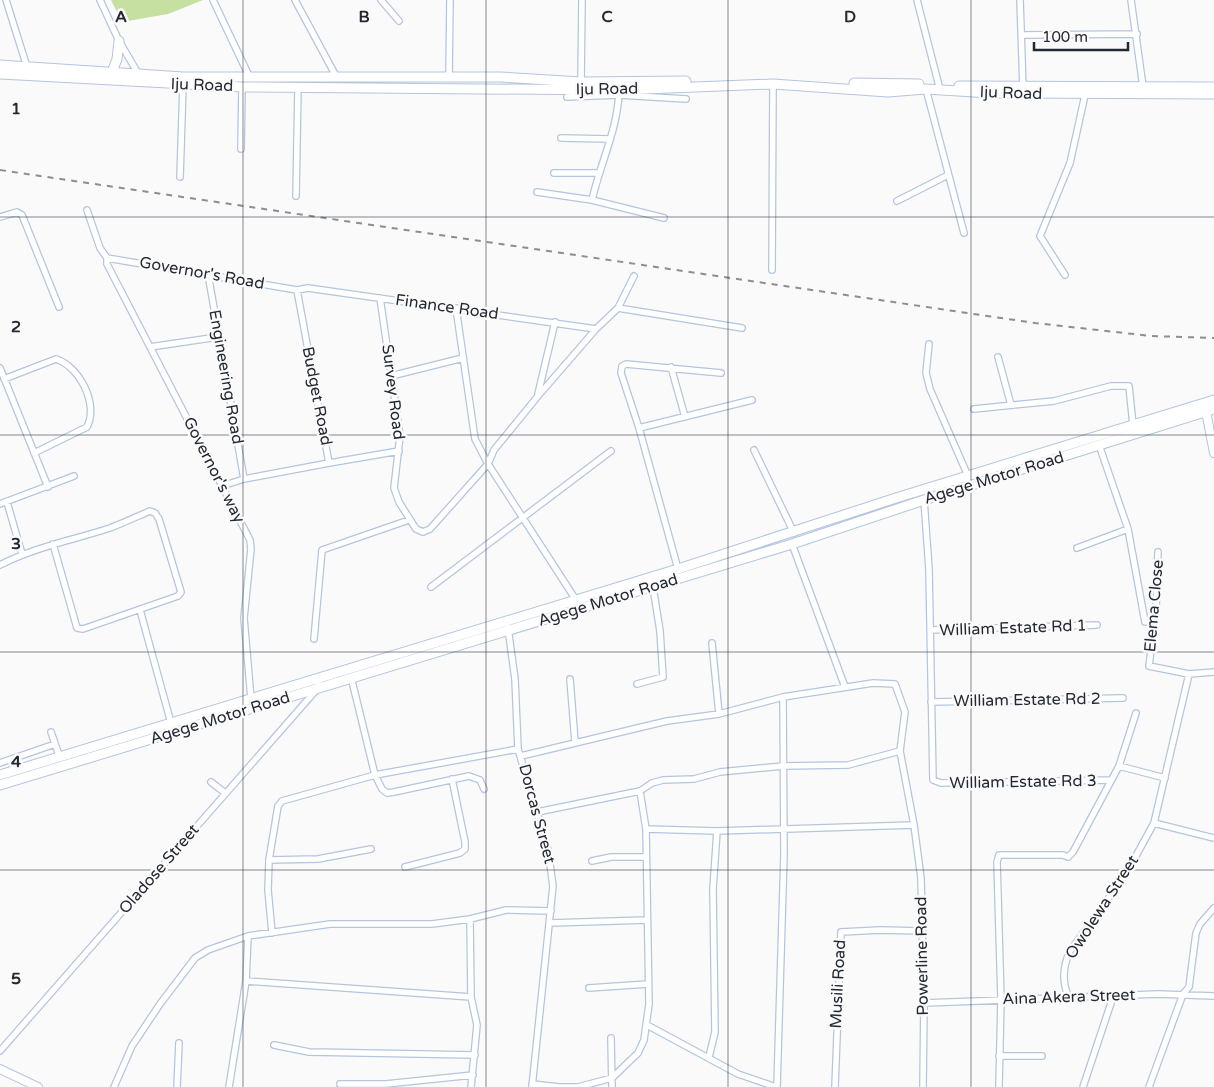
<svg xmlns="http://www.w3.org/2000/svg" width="1214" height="1087" font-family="'Varela Round',sans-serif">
	<rect width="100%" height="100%" fill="#fafafa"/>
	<path fill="#c6e0a1" d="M111,0H203L168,14L122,22Z"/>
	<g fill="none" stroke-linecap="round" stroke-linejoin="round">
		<defs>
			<path id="minor" d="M6,0L27,67
				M100,0L119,41L139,75
				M213,0L249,76
				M295,0L337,78
				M381,0L399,21
				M917,0L939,86
				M1020,0L1023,89
				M1131,0L1143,87
				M1023,35L1137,34
				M449,77L450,0
				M581,82L582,0
				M926,89L964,233
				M567,97L619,95L686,99
				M561,138L610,139
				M241,149L242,87
				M554,173H598
				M180,177L183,85
				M537,192L592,200L664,218
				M296,196L298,87
				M592,200C600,164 618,129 619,91
				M897,201L948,175
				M87,210L100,248L107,258V264L250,540L251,549L244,618L251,699
				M0,217L17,212L22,215L59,307
				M107,258L297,290L308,288L596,329
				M772,270L773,84
				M208,274L244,479
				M1065,275L1040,236L1070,163L1085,95
				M297,290L329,463L399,451
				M380,298L400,436L394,488L399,502L416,529L423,532L430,529L488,464L494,450L538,396L596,329L618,308L634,276
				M456,308L475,439L488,464L576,600
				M618,308L742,328
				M929,344L926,373L930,389L968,476
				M150,347L218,337
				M998,357L1011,405
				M671,367L685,417
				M0,368L48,487
				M391,376L463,358
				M4,379L56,359C79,366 99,404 87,427L34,453
				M538,394L555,322
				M974,409L1054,401L1111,386H1129L1133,425
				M639,428L752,400
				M1099,445L1128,529L1145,622
				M754,450L794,533
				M222,486L244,479L329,463
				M924,500L929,569L933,780L941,783L1110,780
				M7,502L22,554
				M0,504L74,476
				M792,544L845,687
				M1077,548L1128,529
				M1158,552L1156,610L1149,666L1189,674L1214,672
				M0,565C35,547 73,540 110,528C123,523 136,517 150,511L155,513L159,519L181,592L178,596L83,629L77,628L53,544
				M678,569L639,428L621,373L622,366L626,364L721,373
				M431,587L611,451
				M140,610L171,723
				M508,628L515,679L518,749L548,850L553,886L532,1087
				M930,630L1097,625
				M314,639L322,550L409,520
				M712,643L719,714
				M351,677L375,775L382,789L387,793L394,792L469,776L480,780L484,789
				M570,679L575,742
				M637,684L663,677L660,631L653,587
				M931,702L1123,698
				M51,732L60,758
				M521,756L667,721L719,714L783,697L873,683L895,684L905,712L900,751L914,825L921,878L924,1003L923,1087
				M0,763L55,744
				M1119,766L1165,778
				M211,782L225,793
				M537,812L640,791L652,783L663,780L694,779L720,772L783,766L848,765L900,751
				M1154,823L1214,838
				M646,829L717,831L914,825
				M269,860L318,859L371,849
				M592,861L611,857H645
				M405,867L460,853L465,849V842L452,779
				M470,919L471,997L477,1025L471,1087
				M550,923L647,920
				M272,933L268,890L269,860L278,806L282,801L375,775L518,749
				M246,981L471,997
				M589,988L648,984
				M1069,998C1062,983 1063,966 1070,951L1126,874L1154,823L1189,674
				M924,1003L1158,994L1214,996
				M647,1025L738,1074L776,1087
				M611,1038L612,1087
				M274,1045L309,1052L475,1055
				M0,1051L318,688V678
				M999,1056H1042
				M709,1057L715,1032L713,889L717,831
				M340,1084H386L473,1075
				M532,1084L559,1087
				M114,1087L132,1046L160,1004L195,958L208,950L248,936L330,924H432L470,919L506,910L551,911
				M177,1087L179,1043
				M229,1087L246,981L248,936
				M561,1087H578L612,1078L638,1053L644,1040L649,1004L646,829L640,791
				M777,1087L784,854L783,697
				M835,1087L841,932L880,930L922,931
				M999,1087L1001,999L997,862L999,855H1063L1068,857L1073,852L1119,766L1136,713
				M1083,1087L1113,997
				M1149,1087L1183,994L1189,987L1196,933L1200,924L1214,908"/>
			<path id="tertiary" d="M1205,406L1214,453
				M0,1069L38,1087"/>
			<path id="secondary" d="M0,65L183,77H500L581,82L686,81
				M112,72L117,59L119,41
				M0,74L242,87L619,90L773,84L888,92L926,89L990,93L1214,94
				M854,83L919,84
				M959,86L1214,87
				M0,775L678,569L896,498L1214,400
				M0,785L792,544L924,500L1214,409"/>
		</defs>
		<use href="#minor" stroke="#b4c5de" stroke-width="8"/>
		<use href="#tertiary" stroke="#b4c5de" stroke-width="10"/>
		<use href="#secondary" stroke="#b4c5de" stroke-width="11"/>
		<use href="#minor" stroke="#fff" stroke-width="5.5"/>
		<use href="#tertiary" stroke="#fff" stroke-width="8"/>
		<use href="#secondary" stroke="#fff" stroke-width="9"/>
		<path stroke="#8b8e93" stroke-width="2" stroke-dasharray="6 6" stroke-linecap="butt" d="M0,170L1035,323L1151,336L1214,338"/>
	</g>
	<path fill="none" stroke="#232933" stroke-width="1" stroke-opacity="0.55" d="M243,0V1087M486,0V1087M728,0V1087M971,0V1087M0,217H1214M0,435H1214M0,652H1214M0,870H1214"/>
	<g text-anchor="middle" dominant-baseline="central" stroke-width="5" stroke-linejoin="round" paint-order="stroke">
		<g font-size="16" fill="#232933" stroke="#fafafa">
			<text transform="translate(202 85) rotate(2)">Iju Road</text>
			<text transform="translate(607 89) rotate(-1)">Iju Road</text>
			<text transform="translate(1011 93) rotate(2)">Iju Road</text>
			<text transform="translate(202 273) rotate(10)">Governor's Road</text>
			<text transform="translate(447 307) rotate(8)">Finance Road</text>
			<text transform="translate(226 377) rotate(80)">Engineering Road</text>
			<text transform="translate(393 392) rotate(83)">Survey Road</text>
			<text transform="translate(317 396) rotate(79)">Budget Road</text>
			<text transform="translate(214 470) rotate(63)">Governor's way</text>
			<text transform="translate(994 478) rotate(-17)">Agege Motor Road</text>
			<text transform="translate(608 600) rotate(-17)">Agege Motor Road</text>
			<text transform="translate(1154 606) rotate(-85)">Elema Close</text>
			<text transform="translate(1013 628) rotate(-2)">William Estate Rd 1</text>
			<text transform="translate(1027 700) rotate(-1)">William Estate Rd 2</text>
			<text transform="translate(220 718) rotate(-17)">Agege Motor Road</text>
			<text transform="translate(1023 782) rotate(-1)">William Estate Rd 3</text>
			<text transform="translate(537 814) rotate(75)">Dorcas Street</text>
			<text transform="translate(159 869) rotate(-49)">Oladose Street</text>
			<text transform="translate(1102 907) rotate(-57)">Owolewa Street</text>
			<text transform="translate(922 956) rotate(-91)">Powerline Road</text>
			<text transform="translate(838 984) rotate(-87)">Musili Road</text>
			<text transform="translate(1069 997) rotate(-2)">Aina Akera Street</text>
		</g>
	</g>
	<g font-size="16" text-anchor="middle" font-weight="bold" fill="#232933" stroke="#fafafa" stroke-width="5" stroke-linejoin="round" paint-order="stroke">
		<text x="121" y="22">A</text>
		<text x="364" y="22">B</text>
		<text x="607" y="22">C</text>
		<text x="850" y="22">D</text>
		<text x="16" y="114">1</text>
		<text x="16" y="332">2</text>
		<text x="16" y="549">3</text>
		<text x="16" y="767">4</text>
		<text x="16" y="984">5</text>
	</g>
	<path d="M1034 42v8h94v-8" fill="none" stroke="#232933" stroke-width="2.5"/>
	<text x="1042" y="42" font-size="15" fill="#232933" stroke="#fafafa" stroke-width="4" paint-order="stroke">100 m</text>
</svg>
